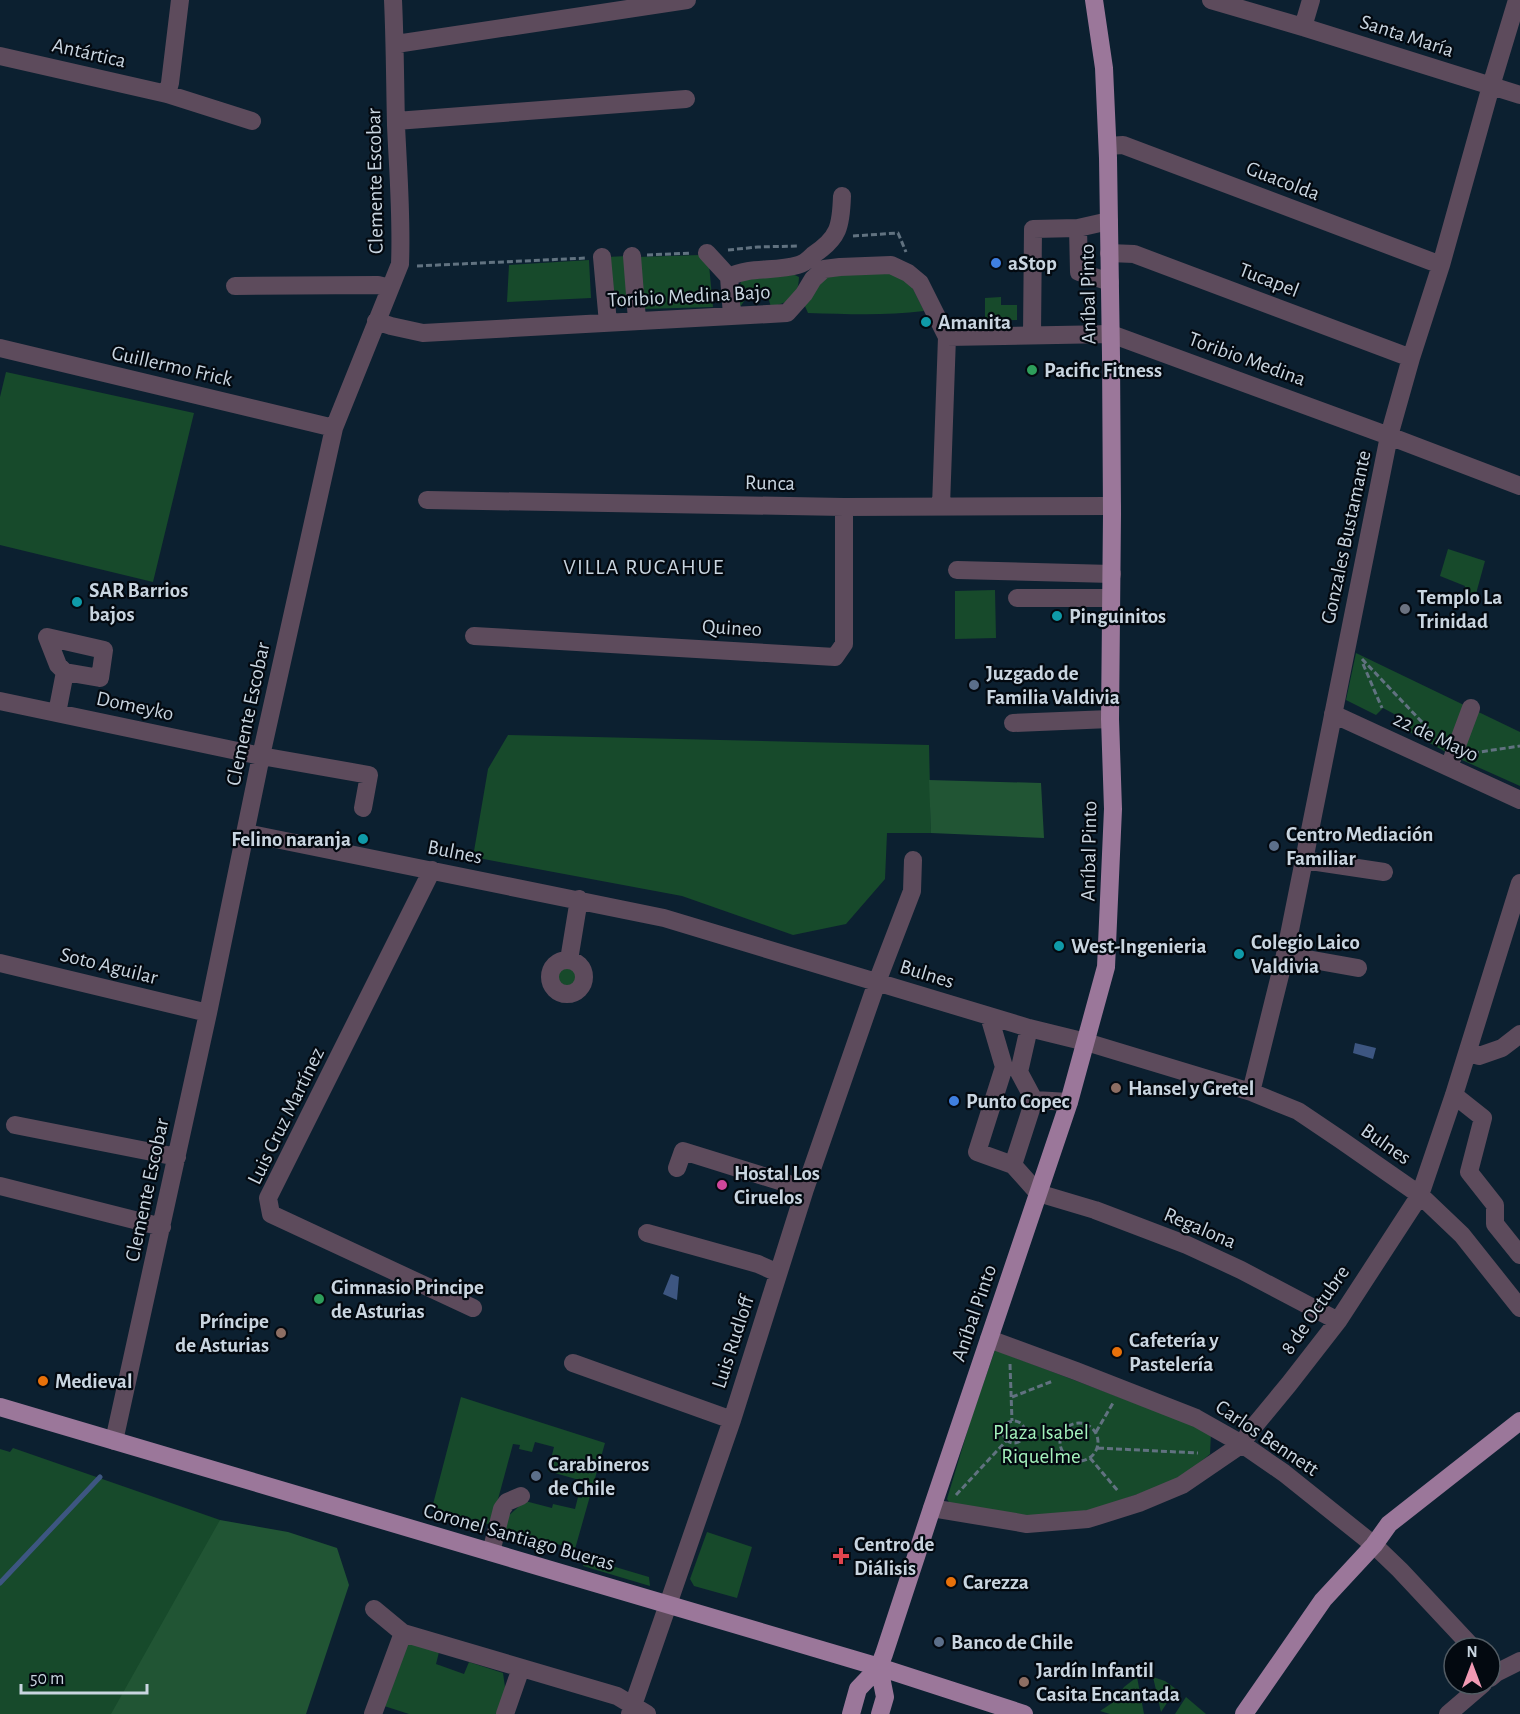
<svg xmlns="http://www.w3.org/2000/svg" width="1520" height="1714" font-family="'Alegreya Sans',sans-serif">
	<rect width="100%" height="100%" fill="#0c2030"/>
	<path fill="#174a2b" d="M700,255L709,265L713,307L642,309L637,257Z
		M627,256L630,305L622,307L614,305L607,257Z
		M589,260L591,298L507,302L509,265Z
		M786,271L799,277C798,299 790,301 771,307L768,297H747L740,307L738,296L741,281Z
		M893,272L911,285L924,311C885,316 847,314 808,313L804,304L819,282L829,275Z
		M1001,297V305H1017V320L985,321V298Z
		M6,372L194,413L153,582L0,545V397Z
		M1448,549L1485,561L1474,601L1462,600L1465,586L1440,576Z
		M995,590L996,638L955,639V591Z
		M1356,653L1520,732V786L1453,756L1408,731L1409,722L1383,708L1376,715L1346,700Z
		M508,735L929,745L931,833H887L885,879L846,924L793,935L682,896L473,857L488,769Z
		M557 978a10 10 0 1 1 20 0a10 10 0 1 1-20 0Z
		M995,1350L1211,1432L1210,1454L1193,1468L1167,1484L1086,1512L1035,1518L951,1505L947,1499L971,1419Z
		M461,1397L605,1443L575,1549L503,1529L505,1519L525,1501L552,1508L553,1504L575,1509L578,1497L582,1498L586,1482L548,1471L554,1447L535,1442L532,1452L519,1449L520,1445L513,1444L491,1525L432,1508Z
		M13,1448L220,1520L199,1714H0V1449L10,1452Z
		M707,1532L752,1547L737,1598L694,1586L690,1579Z
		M585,1558L649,1577L650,1586L583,1566Z
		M411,1643L439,1652L436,1664L464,1674L469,1662L503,1673L506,1694L499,1714H409L381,1705L398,1648Z
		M1137,1677L1144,1714H1110L1100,1711L1115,1701L1124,1687Z
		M1153,1677L1165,1681L1176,1689L1161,1712Z
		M1186,1697L1206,1714H1175Z"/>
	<path fill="#215534" d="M929,780L1041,783L1044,838L931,833Z
		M220,1520L288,1532L337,1548L349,1585L306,1714H111Z"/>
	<path fill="#3d5681" d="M1355,1043L1376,1048L1373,1059L1353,1053Z
		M671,1274L679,1277L677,1300L663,1294Z"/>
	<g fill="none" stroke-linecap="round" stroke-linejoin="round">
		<path stroke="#3d5681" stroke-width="5" d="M0,1583L100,1477"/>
		<path stroke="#617280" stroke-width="3" stroke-dasharray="6 3" stroke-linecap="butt" d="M853,236L898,233L906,252
			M728,250L758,247L797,246
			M647,255L692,253
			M417,266L587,258
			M1362,659L1440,741
			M1363,664L1382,708
			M1473,753L1520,746
			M1010,1364L1012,1421
			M1012,1397L1053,1381
			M1003 1432a11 11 0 1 1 22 0a11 11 0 1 1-22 0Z
			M1060 1442a19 19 0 1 1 38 0a19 19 0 1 1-38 0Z
			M1096,1432L1113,1403
			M1098,1448L1198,1453
			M1090,1458L1118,1491
			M956,1495L1007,1440"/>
		<path stroke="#5d4b5c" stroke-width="18" d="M1211,0L1303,27L1520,95
			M1303,27L1311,0
			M396,44L687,0
			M0,56L167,94L252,121
			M167,94L170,83L180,0
			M396,121L686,99
			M1108,146L1123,145L1441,265
			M1109,221L1078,228L1079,272L1110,282
			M707,253L729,277
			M1109,253L1134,254L1411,358
			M632,256L637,320
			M602,257L608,323
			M235,286L378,285L390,288
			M732,315L729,277C750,266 775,272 798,265C803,264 809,259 813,255C839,238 841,226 842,196
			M376,321L391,326L423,333L787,313L804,294L813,279L824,269L840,267L891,265L908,273L920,283L947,337L941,506
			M1032,335L1033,229L1078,228
			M947,337L1111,334L1389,436L1520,486
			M0,348L334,428
			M427,500L844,507L1112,506
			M957,570L1112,574
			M1017,598H1111
			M474,636L835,657L844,644V507
			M0,701L261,756L369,775L363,808
			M57,713L65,672L58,665L47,637L104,650L100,678L65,672
			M1333,714L1520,800
			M1013,723L1110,719
			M1449,767L1471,708
			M246,833L664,918L1029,1028L1086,1042L1251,1092L1298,1111L1341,1140L1420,1195L1462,1235L1520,1308
			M1304,860L1384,872
			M432,870L268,1198L271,1214L473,1308
			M1285,955L1358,968
			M550 977a17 17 0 1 1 34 0a17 17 0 1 1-34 0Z
			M569,960L579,899
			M0,963L208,1013
			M989,1016L1004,1067L977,1152L1013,1165
			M1029,1028L1019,1072L1034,1100
			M1468,1051L1479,1056L1502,1048L1520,1034
			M1251,1092L1285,955L1389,436L1411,358L1441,265L1491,86L1517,0
			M1454,1095L1483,1118L1469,1172L1495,1205V1224L1520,1255
			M1069,1102L1034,1100L1013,1165L1038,1193L1095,1210L1187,1245L1241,1270L1338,1321
			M15,1125L177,1157
			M677,1168L683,1151L805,1189
			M0,1186L162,1227
			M647,1233L758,1264L778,1273
			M989,1339L1076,1371L1196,1418L1242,1444L1284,1473L1374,1545L1400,1570L1473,1648
			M573,1363L732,1420
			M114,1441L208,1013L261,756L334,428L400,264C402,217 398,171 396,125C395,83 395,42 393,0
			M932,1508L1027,1524L1088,1519L1139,1503L1182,1485L1242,1444L1251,1430L1289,1384L1338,1321L1420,1195L1454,1095L1520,883
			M491,1552L502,1509L507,1502L521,1496
			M374,1609L403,1633L617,1696L647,1714
			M1490,1678L1496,1673L1520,1661
			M373,1714L403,1633
			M505,1714L521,1668
			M630,1714L732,1420L805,1189L877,982L912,891L913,860
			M1448,1714L1483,1684"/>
		<path stroke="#9b779a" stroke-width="18" d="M0,1407L879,1667L1024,1714
			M879,1667L885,1697L880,1714
			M851,1714L858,1689L879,1667L884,1654L932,1508L1069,1102L1106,967L1113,809L1110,719L1112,514L1111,356L1108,158L1104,68L1094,0
			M1244,1714L1323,1600L1374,1545L1389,1524L1520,1421"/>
	</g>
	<g fill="#3f7fe0" stroke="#030910" stroke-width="2">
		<circle cx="996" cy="263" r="6"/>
		<circle cx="954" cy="1101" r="6"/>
	</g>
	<g fill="#0f9aa8" stroke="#030910" stroke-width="2">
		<circle cx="926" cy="322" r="6"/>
		<circle cx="77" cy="602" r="6"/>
		<circle cx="1057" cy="616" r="6"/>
		<circle cx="363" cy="839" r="6"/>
		<circle cx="1059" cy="946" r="6"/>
		<circle cx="1239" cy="954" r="6"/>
	</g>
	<g fill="#2e9e5b" stroke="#030910" stroke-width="2">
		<circle cx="1032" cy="370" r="6"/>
		<circle cx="319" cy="1299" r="6"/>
	</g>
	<circle fill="#6b7280" stroke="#030910" stroke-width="2" cx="1405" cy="609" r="6"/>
	<g fill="#5c6f8a" stroke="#030910" stroke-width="2">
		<circle cx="974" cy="685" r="6"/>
		<circle cx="1274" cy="846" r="6"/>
		<circle cx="536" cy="1476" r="6"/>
		<circle cx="939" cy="1642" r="6"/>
	</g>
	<g fill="#8d6e63" stroke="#030910" stroke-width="2">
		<circle cx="1116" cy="1088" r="6"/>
		<circle cx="281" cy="1333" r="6"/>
		<circle cx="1024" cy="1682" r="6"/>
	</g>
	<circle fill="#d1479c" stroke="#030910" stroke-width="2" cx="722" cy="1185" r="6"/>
	<g fill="#e8710a" stroke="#030910" stroke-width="2">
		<circle cx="1117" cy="1352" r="6"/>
		<circle cx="43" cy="1381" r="6"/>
		<circle cx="951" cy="1582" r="6"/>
	</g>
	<path fill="#e0444e" stroke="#030910" stroke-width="2" d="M838 1547h6v6h6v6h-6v6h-6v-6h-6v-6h6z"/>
	<g text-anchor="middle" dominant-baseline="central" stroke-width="4.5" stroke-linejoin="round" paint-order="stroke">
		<g font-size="21" fill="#c9d5e0" stroke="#030910">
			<text transform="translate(1407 36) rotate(18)">Santa María</text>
			<text transform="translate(89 53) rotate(13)">Antártica</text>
			<text transform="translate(375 181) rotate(-91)">Clemente Escobar</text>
			<text transform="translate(1283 181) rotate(21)">Guacolda</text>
			<text transform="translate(1269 280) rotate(21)">Tucapel</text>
			<text transform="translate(1088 294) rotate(-91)">Aníbal Pinto</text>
			<text transform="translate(689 296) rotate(-3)">Toribio Medina Bajo</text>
			<text transform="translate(1247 359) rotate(20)">Toribio Medina</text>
			<text transform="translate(172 366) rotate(13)">Guillermo Frick</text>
			<text transform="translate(770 483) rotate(1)">Runca</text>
			<text transform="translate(1346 537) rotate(-78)">Gonzales Bustamante</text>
			<text transform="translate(732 628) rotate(3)">Quineo</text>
			<text transform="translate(135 706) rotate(12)">Domeyko</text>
			<text transform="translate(248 714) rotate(-78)">Clemente Escobar</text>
			<text transform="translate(1436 737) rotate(25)">22 de Mayo</text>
			<text transform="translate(1089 851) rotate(-89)">Aníbal Pinto</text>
			<text transform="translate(455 852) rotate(11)">Bulnes</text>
			<text transform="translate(109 966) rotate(14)">Soto Aguilar</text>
			<text transform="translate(927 974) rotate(17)">Bulnes</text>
			<text transform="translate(286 1116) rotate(-64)">Luis Cruz Martínez</text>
			<text transform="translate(1386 1144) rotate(35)">Bulnes</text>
			<text transform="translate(147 1190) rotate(-78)">Clemente Escobar</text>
			<text transform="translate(1200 1228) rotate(23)">Regalona</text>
			<text transform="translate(1315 1310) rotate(-55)">8 de Octubre</text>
			<text transform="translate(974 1313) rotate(-71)">Aníbal Pinto</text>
			<text transform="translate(733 1342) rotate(-72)">Luis Rudloff</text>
			<text transform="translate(1267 1438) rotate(34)">Carlos Bennett</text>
			<text transform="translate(519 1537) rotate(16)">Coronel Santiago Bueras</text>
		</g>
		<g font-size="21" font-weight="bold" fill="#c9d5e0" stroke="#030910" text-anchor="start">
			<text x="1008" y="263">aStop</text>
			<text x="938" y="322">Amanita</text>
			<text x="1044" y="370">Pacific Fitness</text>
			<text x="89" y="590">SAR Barrios<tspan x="89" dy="24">bajos</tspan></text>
			<text x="1417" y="597">Templo La<tspan x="1417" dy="24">Trinidad</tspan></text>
			<text x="1069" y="616">Pinguinitos</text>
			<text x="986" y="673">Juzgado de<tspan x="986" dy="24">Familia Valdivia</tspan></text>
			<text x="1286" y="834">Centro Mediación<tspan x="1286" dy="24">Familiar</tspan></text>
			<text x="351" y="839" text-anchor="end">Felino naranja</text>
			<text x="1251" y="942">Colegio Laico<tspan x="1251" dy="24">Valdivia</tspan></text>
			<text x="1071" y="946">West-Ingenieria</text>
			<text x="1128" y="1088">Hansel y Gretel</text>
			<text x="966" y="1101">Punto Copec</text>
			<text x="734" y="1173">Hostal Los<tspan x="734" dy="24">Ciruelos</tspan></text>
			<text x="331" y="1287">Gimnasio Principe<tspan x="331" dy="24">de Asturias</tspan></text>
			<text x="269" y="1321" text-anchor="end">Príncipe<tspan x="269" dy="24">de Asturias</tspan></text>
			<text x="1129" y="1340">Cafetería y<tspan x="1129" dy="24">Pastelería</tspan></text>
			<text x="55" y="1381">Medieval</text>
			<text x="548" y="1464">Carabineros<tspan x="548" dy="24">de Chile</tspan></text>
			<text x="854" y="1544">Centro de<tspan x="854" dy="24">Diálisis</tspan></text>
			<text x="963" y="1582">Carezza</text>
			<text x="951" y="1642">Banco de Chile</text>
			<text x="1036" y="1670">Jardín Infantil<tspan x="1036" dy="24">Casita Encantada</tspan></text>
		</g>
		<g font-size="21" fill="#a4f2bc" stroke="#030910">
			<text x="1041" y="1432">Plaza Isabel<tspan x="1041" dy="24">Riquelme</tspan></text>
		</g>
		<g font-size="22" letter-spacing="1.5" fill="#c9d5e0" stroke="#030910">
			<text x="644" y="567">VILLA RUCAHUE</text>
		</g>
	</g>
	<g transform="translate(1472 1666)"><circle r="28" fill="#030910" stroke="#525b63" stroke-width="1.5"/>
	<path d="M0-4.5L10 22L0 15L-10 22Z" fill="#f19ab4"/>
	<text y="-9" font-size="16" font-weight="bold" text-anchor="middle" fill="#c9d5e0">N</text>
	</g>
	<path d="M21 1684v9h126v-9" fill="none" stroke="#c9d5e0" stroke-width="3"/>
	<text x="30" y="1684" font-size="18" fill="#c9d5e0" stroke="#030910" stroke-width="4.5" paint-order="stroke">50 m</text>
</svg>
